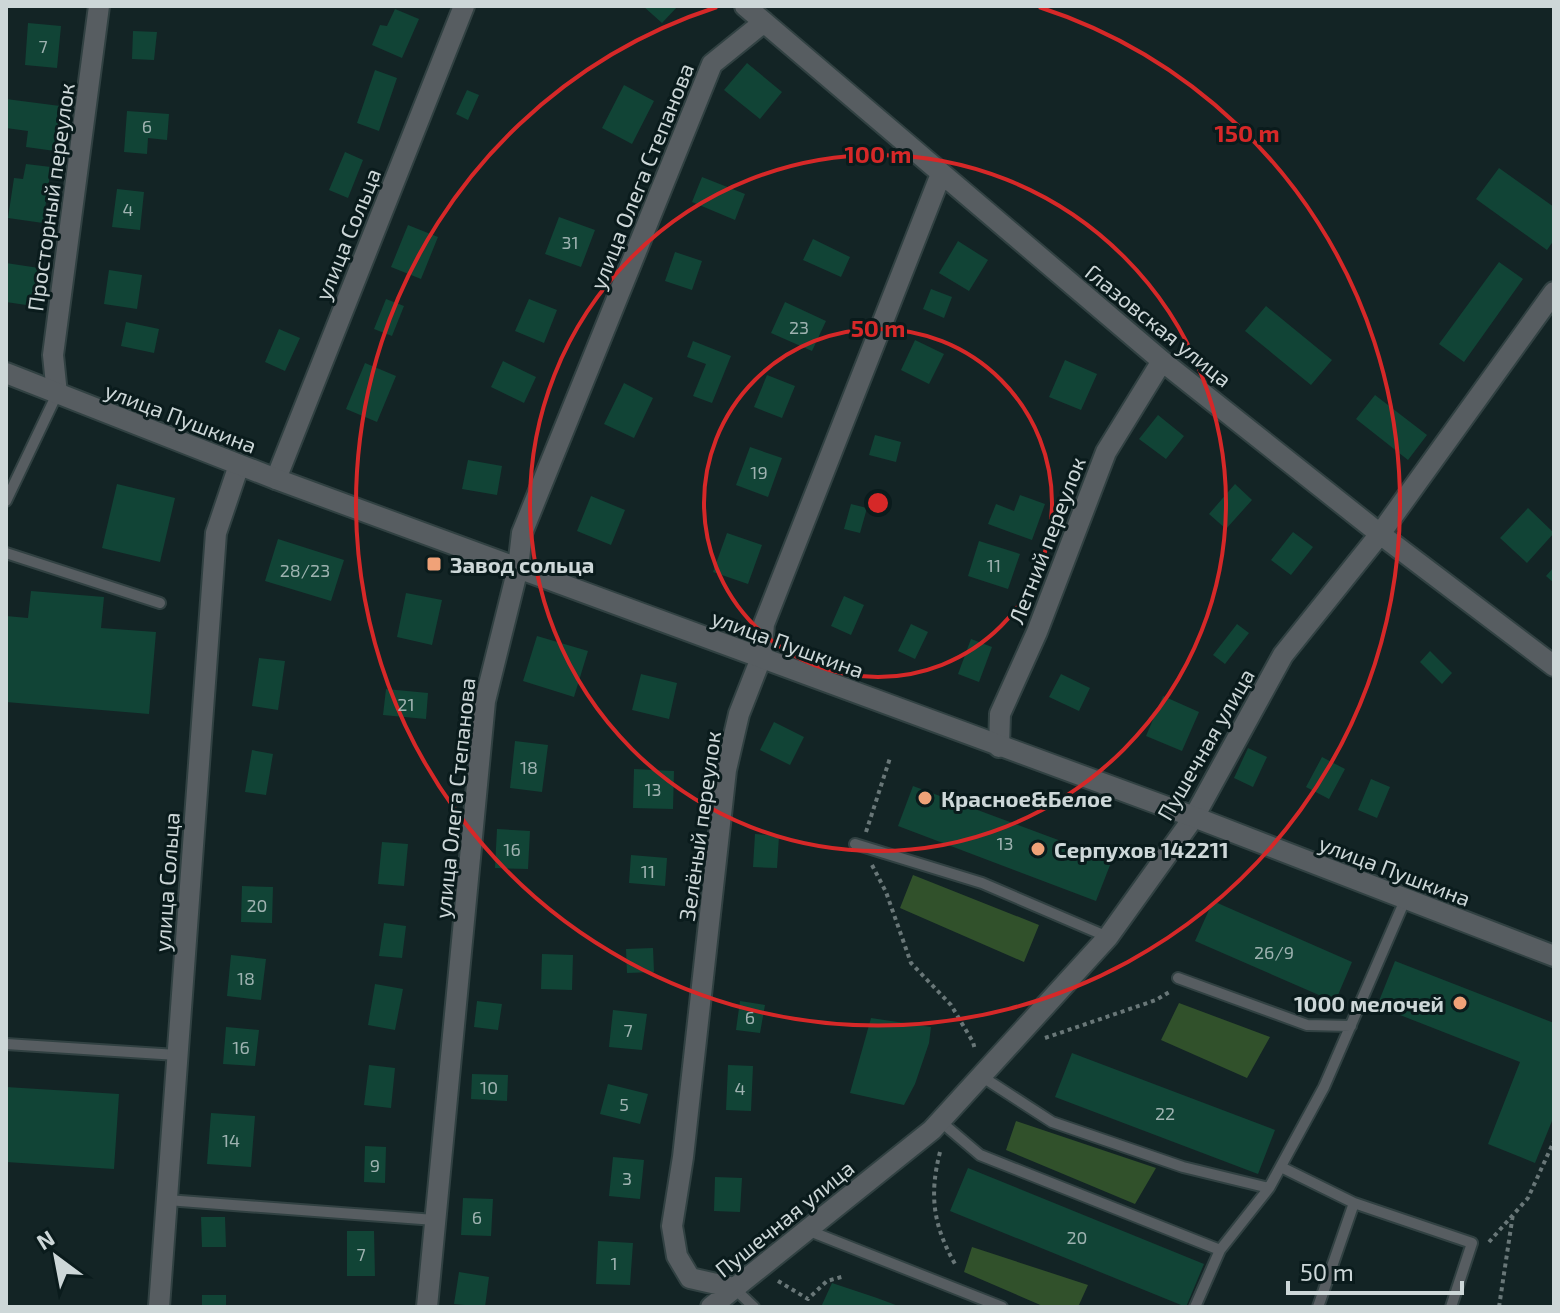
<svg xmlns="http://www.w3.org/2000/svg" width="1560" height="1313" font-family="'Exo 2',sans-serif">
	<rect width="100%" height="100%" fill="#132425"/>
	<path fill="#31512b" d="M913,875L1039,925L1024,962L900,908Z
		M1179,1003L1270,1037L1247,1078L1161,1040Z
		M1016,1121L1156,1168L1135,1204L1006,1150Z
		M972,1247L1088,1285L1078,1307H1045L964,1272Z"/>
	<path fill="#114436" d="M643,6H678L662,23Z
		M395,9L419,19L402,58L372,45L380,25L387,26Z
		M28,23L61,26L57,68L25,65Z
		M133,31L157,32L154,60L132,59Z
		M747,63L782,92L760,119L724,90Z
		M375,70L397,78L379,131L357,123Z
		M624,85L654,101L632,144L602,128Z
		M467,90L479,95L468,120L456,114Z
		M6,99L60,106L55,151L26,147L28,131L6,128Z
		M127,111L169,114L167,140L148,138L147,154L124,152Z
		M345,152L363,160L348,198L329,190Z
		M26,164L51,167L43,223L8,218L14,178L23,179Z
		M1499,168L1554,207V240L1547,250L1476,199Z
		M702,177L745,194L735,220L692,202Z
		M117,189L144,192L140,230L112,227Z
		M559,217L595,230L581,267L545,254Z
		M408,225L438,237L421,279L391,267Z
		M813,239L850,257L841,277L803,260Z
		M958,241L988,260L969,291L939,273Z
		M675,252L702,261L692,290L665,281Z
		M1499,262L1523,279L1464,362L1439,344Z
		M6,263L39,268L33,306L6,302Z
		M109,270L142,275L137,309L104,304Z
		M931,289L952,297L944,318L923,309Z
		M386,299L404,306L392,336L374,329Z
		M529,299L557,310L544,343L515,331Z
		M785,302L826,321L812,351L771,333Z
		M1266,306L1332,360L1311,385L1245,331Z
		M126,322L159,329L154,353L121,346Z
		M279,329L300,338L285,371L265,362Z
		M915,340L944,354L929,384L901,370Z
		M693,341L731,356L712,403L693,396L706,364L687,357Z
		M1065,360L1097,374L1081,410L1049,397Z
		M503,361L536,377L524,403L491,387Z
		M365,363L396,376L377,422L346,409Z
		M767,375L795,386L782,418L754,407Z
		M624,383L653,398L634,438L604,424Z
		M1375,395L1427,435L1408,460L1356,419Z
		M1158,415L1184,436L1166,459L1139,439Z
		M875,435L901,442L896,462L869,455Z
		M750,447L782,458L768,497L736,485Z
		M468,460L502,466L497,495L462,489Z
		M117,484L175,498L160,562L102,548Z
		M1235,484L1252,500L1226,529L1209,514Z
		M1020,495L1045,504L1032,540L988,524L996,504L1014,511Z
		M591,496L625,510L611,545L577,531Z
		M851,504L867,508L860,533L844,529Z
		M1528,508L1554,533L1527,563L1500,538Z
		M1293,532L1313,547L1291,575L1271,560Z
		M727,533L762,545L748,584L713,572Z
		M278,539L344,560L331,601L265,581Z
		M979,541L1020,554L1008,589L968,576Z
		M1554,567V583L1546,576Z
		M31,591L104,597L101,628L156,632L149,714L6,702V616L28,618Z
		M406,593L442,600L432,645L397,637Z
		M844,596L864,605L851,635L831,626Z
		M911,624L928,632L915,659L898,651Z
		M1237,624L1249,633L1225,664L1213,655Z
		M537,636L588,651L574,697L523,681Z
		M971,639L992,647L979,682L958,674Z
		M1430,651L1452,673L1442,684L1420,662Z
		M259,658L285,661L278,710L252,706Z
		M641,674L677,683L669,719L632,710Z
		M1061,674L1090,688L1079,711L1049,697Z
		M386,689L428,693L426,719L383,715Z
		M1163,696L1199,712L1182,751L1146,736Z
		M774,722L804,737L790,765L760,750Z
		M515,741L548,745L542,792L510,788Z
		M1248,748L1267,757L1253,787L1234,778Z
		M252,750L273,754L266,795L245,792Z
		M1322,757L1345,769L1329,799L1306,787Z
		M634,769L674,771L673,809L633,808Z
		M1371,779L1390,787L1377,818L1358,810Z
		M913,786L1112,860L1096,901L898,826Z
		M497,829L530,831L528,869L495,868Z
		M755,834L779,836L777,868L753,867Z
		M382,842L408,844L404,886L378,884Z
		M631,855L667,858L665,886L629,883Z
		M242,886L273,887L272,923L241,922Z
		M1213,901L1352,962L1335,1002L1195,941Z
		M384,923L406,926L402,958L379,956Z
		M653,948L654,972L627,973L626,949Z
		M542,954L573,955L572,990L541,989Z
		M231,955L266,959L261,1000L227,996Z
		M1395,961L1554,1023V1116L1535,1163L1488,1144L1520,1062L1377,1006Z
		M375,984L403,989L395,1030L368,1025Z
		M477,1001L502,1004L498,1030L474,1027Z
		M740,1001L765,1005L760,1033L736,1030Z
		M613,1010L647,1014L642,1050L609,1047Z
		M871,1018L931,1027L929,1043L915,1084L904,1105L850,1093Z
		M226,1027L259,1030L255,1066L223,1064Z
		M1072,1053L1275,1130L1258,1174L1055,1097Z
		M369,1065L395,1068L391,1108L364,1105Z
		M728,1065L753,1066L751,1111L726,1110Z
		M472,1074L508,1075L507,1101L471,1099Z
		M608,1084L648,1094L640,1124L600,1114Z
		M6,1087L119,1094L114,1169L6,1162Z
		M211,1113L255,1116L251,1167L207,1164Z
		M365,1146L386,1147L385,1183L364,1182Z
		M613,1157L644,1160L640,1199L609,1196Z
		M968,1168L1204,1264L1186,1307L950,1211Z
		M715,1177L742,1178L740,1212L714,1211Z
		M463,1198L493,1199L491,1236L461,1235Z
		M201,1217H225L226,1247H202Z
		M347,1231H374L375,1276H347Z
		M598,1241L633,1243L630,1285L596,1284Z
		M459,1272L489,1277L485,1307L454,1304Z
		M832,1283L877,1298L901,1307H821Z
		M202,1295H226V1307H202Z"/>
	<g fill="none" stroke-linecap="round" stroke-linejoin="round">
		<defs>
			<path id="service" d="M6,501L57,394
				M6,553L160,603
				M855,844L982,883L1108,937
				M1178,978L1307,1025L1351,1026
				M6,1044L177,1055
				M981,1076L1052,1122L1183,1167L1269,1188
				M940,1121L980,1155L1220,1250
				M1281,1167L1354,1203
				M167,1200L435,1220
				M807,1230L1002,1307
				M734,1288L754,1307
				M1195,1307L1220,1250L1269,1188L1324,1087L1405,900
				M1318,1307L1354,1203L1472,1243L1451,1307"/>
			<path id="minor" d="M745,6L1162,361L1380,534L1554,666
				M57,394L53,355L99,6
				M276,479L464,6
				M999,747L1000,714L1037,632L1106,452L1162,361
				M734,1288L690,1278L677,1256L672,1226L683,1157L726,770L739,714L761,658L764,624L941,174
				M159,1307L216,533L239,465
				M427,1307L485,701L518,568L522,533L712,64L764,22
				M711,1307L932,1130L1108,937L1194,817L1283,655L1380,534L1554,292"/>
			<path id="tertiary" d="M6,373L276,479L1194,817L1554,956"/>
		</defs>
		<use href="#service" stroke="#314142" stroke-width="14"/>
		<use href="#minor" stroke="#314142" stroke-width="24"/>
		<use href="#tertiary" stroke="#314142" stroke-width="24"/>
		<path stroke="#697778" stroke-width="4" stroke-dasharray="4 4" stroke-linecap="butt" d="M866,832L890,758
			M872,865L886,892L911,963L951,1005L973,1042L975,1050
			M1045,1038L1156,1000L1171,991
			M940,1152C929,1195 933,1225 955,1264
			M1489,1242L1528,1198L1554,1141
			M778,1281L808,1299L827,1281L845,1276
			M1499,1307L1513,1214"/>
		<use href="#service" stroke="#575d61" stroke-width="10"/>
		<use href="#minor" stroke="#575d61" stroke-width="20"/>
		<use href="#tertiary" stroke="#575d61" stroke-width="20"/>
	</g>
	<g fill="none" stroke="#d62828" stroke-width="4">
		<circle cx="878" cy="503" r="174"/>
		<circle cx="878" cy="503" r="348"/>
		<path d="M1039 7A522 522 0 1 1 717 7"/>
	</g>
	<g fill="#f0a278" stroke="#0a1b1c" stroke-width="3">
		<rect x="426" y="556" width="16" height="16" rx="4"/>
		<circle cx="925" cy="798" r="8"/>
		<circle cx="1038" cy="849" r="8"/>
		<circle cx="1460" cy="1003" r="8"/>
	</g>
	<g text-anchor="middle" dominant-baseline="central" stroke-width="6" stroke-linejoin="round" paint-order="stroke">
		<g font-size="18" fill="#9eb2b0">
			<text x="43" y="46">7</text>
			<text x="147" y="126">6</text>
			<text x="128" y="209">4</text>
			<text x="570" y="242">31</text>
			<text x="799" y="327">23</text>
			<text x="759" y="472">19</text>
			<text x="994" y="565">11</text>
			<text x="305" y="570">28/23</text>
			<text x="406" y="704">21</text>
			<text x="529" y="767">18</text>
			<text x="653" y="789">13</text>
			<text x="1005" y="843">13</text>
			<text x="512" y="849">16</text>
			<text x="648" y="871">11</text>
			<text x="257" y="905">20</text>
			<text x="1274" y="952">26/9</text>
			<text x="246" y="978">18</text>
			<text x="750" y="1017">6</text>
			<text x="628" y="1030">7</text>
			<text x="241" y="1047">16</text>
			<text x="489" y="1087">10</text>
			<text x="740" y="1088">4</text>
			<text x="624" y="1104">5</text>
			<text x="1165" y="1113">22</text>
			<text x="231" y="1140">14</text>
			<text x="375" y="1165">9</text>
			<text x="627" y="1178">3</text>
			<text x="477" y="1217">6</text>
			<text x="1077" y="1237">20</text>
			<text x="361" y="1254">7</text>
			<text x="614" y="1263">1</text>
		</g>
		<g font-size="22" fill="#cdd7d8" stroke="#0a1b1c">
			<text transform="translate(641 176) rotate(-68)">улица Олега Степанова</text>
			<text transform="translate(50 197) rotate(-82)">Просторный переулок</text>
			<text transform="translate(347 234) rotate(-68)">улица Сольца</text>
			<text transform="translate(1159 325) rotate(39)">Глазовская улица</text>
			<text transform="translate(181 417) rotate(21)">улица Пушкина</text>
			<text transform="translate(1046 540) rotate(-69)">Летний переулок</text>
			<text transform="translate(788 643) rotate(20)">улица Пушкина</text>
			<text transform="translate(1205 744) rotate(-60)">Пушечная улица</text>
			<text transform="translate(454 798) rotate(-84)">улица Олега Степанова</text>
			<text transform="translate(699 826) rotate(-82)">Зелёный переулок</text>
			<text transform="translate(1395 870) rotate(21)">улица Пушкина</text>
			<text transform="translate(166 882) rotate(-86)">улица Сольца</text>
			<text transform="translate(784 1218) rotate(-39)">Пушечная улица</text>
		</g>
		<g font-size="22" font-weight="bold" fill="#cdd7d8" stroke="#0a1b1c" text-anchor="start">
			<text x="450" y="564">Завод сольца</text>
			<text x="941" y="798">Красное&amp;Белое</text>
			<text x="1054" y="849">Серпухов 142211</text>
			<text x="1444" y="1003" text-anchor="end">1000 мелочей</text>
		</g>
	</g>
	<circle cx="878" cy="503" r="12" fill="#d62828" stroke="#0a1b1c" stroke-width="4"/>
	<g font-size="24" text-anchor="middle" font-weight="bold" fill="#d62828" stroke="#0a1b1c" stroke-width="6" stroke-linejoin="round" paint-order="stroke">
		<text x="1247" y="142">150 m</text>
		<text x="878" y="163">100 m</text>
		<text x="878" y="337">50 m</text>
	</g>
	<rect width="1560" height="1313" fill="none" stroke="#cdd7d8" stroke-width="16"/>
	<g transform="translate(56 1257) rotate(328)" stroke="#0a1b1c" stroke-width="6" paint-order="stroke">
	<path d="M0-6L14 30L0 20L-14 30Z" fill="#cdd7d8"/>
	<text y="-12" font-size="22" font-weight="bold" text-anchor="middle" fill="#cdd7d8">N</text>
	</g>
	<path d="M1288 1281v12h174v-12" fill="none" stroke="#cdd7d8" stroke-width="4"/>
	<text x="1300" y="1281" font-size="24" fill="#cdd7d8" stroke="#0a1b1c" stroke-width="6" paint-order="stroke">50 m</text>
</svg>
